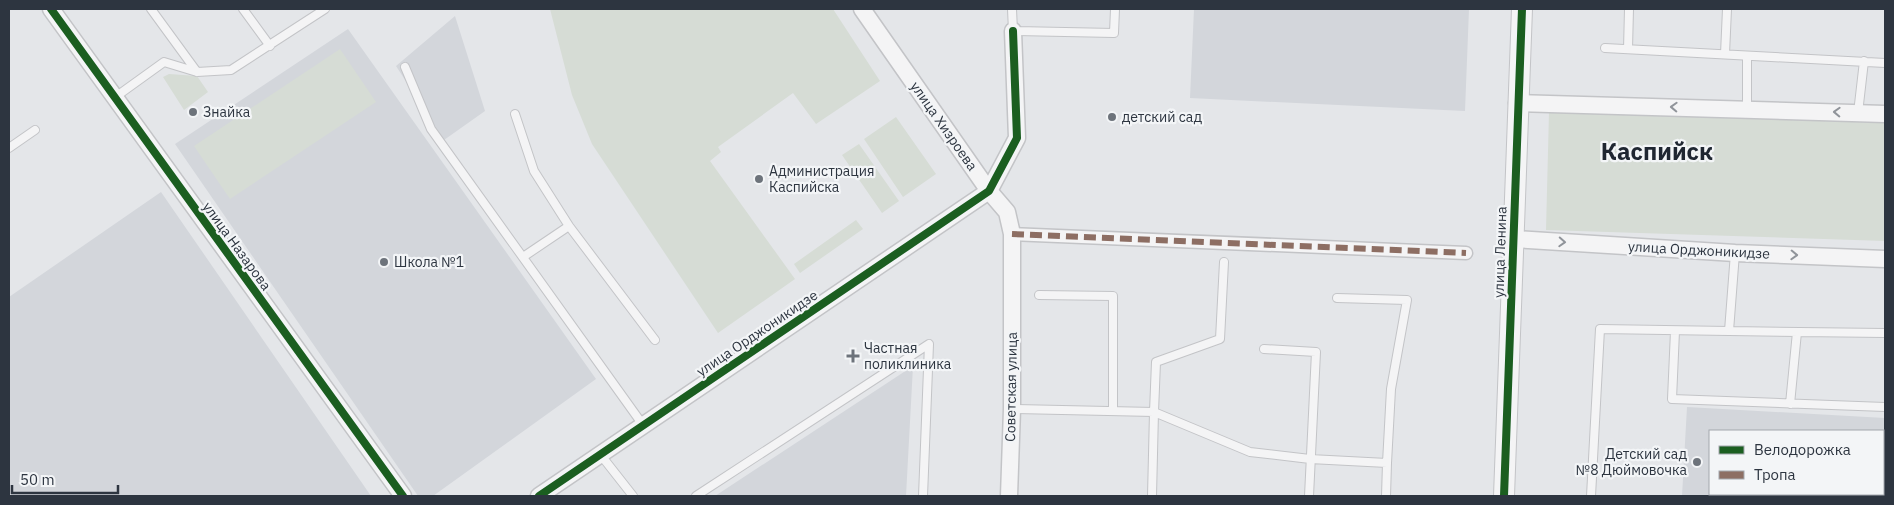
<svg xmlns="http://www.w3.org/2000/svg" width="1894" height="505" font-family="'IBM Plex Sans',sans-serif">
	<rect width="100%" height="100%" fill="#e4e6e9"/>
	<path fill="#d3d6db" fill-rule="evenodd" d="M1194,9H1469L1465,111L1190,98Z
		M455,16L485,111L444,140L396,66Z
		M348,29L596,379L433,496H418L175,144Z
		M161,192L371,496H9V297Z
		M913,366L906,496H715Z
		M1687,407L1885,418V496H1682ZM1883,431V494H1710V431Z"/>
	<path fill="#d6dcd5" d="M550,9H833L880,81L816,124L793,93L718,147L721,152L710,161L795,279L718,333L592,144L572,95Z
		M340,49L376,102L230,199L194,146Z
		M169,74L197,76L208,92L184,110L163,77Z
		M1549,112L1885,123V241L1546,230Z
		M896,117L936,174L903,197L864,139Z
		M859,144L899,201L882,213L842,155Z
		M856,220L863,229L800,273L794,264Z"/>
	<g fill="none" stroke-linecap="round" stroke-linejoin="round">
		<defs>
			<path id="service" d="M151,9L197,72
				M243,9L270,46
				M1012,9L1013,31L1114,33L1115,9
				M1605,48L1885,63
				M1628,49L1629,9
				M1725,54L1727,9
				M1747,56V109
				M405,67L431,129L643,425
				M114,98L164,62L197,72L231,70L325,9
				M1858,113L1864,61
				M515,114L534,171L569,226L655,340
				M9,148L35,130
				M1735,253L1729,331L1885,333
				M523,257L569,226
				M1224,262L1220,339L1156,362L1154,412L1250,452L1310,459L1387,463L1386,496
				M1039,295L1113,296V410
				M1337,298L1407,300L1391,389L1387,463
				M1675,331L1672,399L1885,407
				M1264,349L1316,352L1309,496
				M1790,404L1797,332
				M1012,409L1154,412L1152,496
				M600,454L633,496
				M696,496L929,344L923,496
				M1591,496L1600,329L1729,331"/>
			<path id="pedestrian" d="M1012,234L1466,253"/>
			<path id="minor" d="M51,9L403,496
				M862,9L989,191L1007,212L1012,234V409L1009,496
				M1517,103L1885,114
				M1514,239L1735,253L1885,259
				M539,496L989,191L1017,138L1013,31"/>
			<path id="tertiary" d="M1504,496L1522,9"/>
		</defs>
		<use href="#service" stroke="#c3c4c7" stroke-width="10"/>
		<use href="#pedestrian" stroke="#c3c4c7" stroke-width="15"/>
		<use href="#minor" stroke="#c3c4c7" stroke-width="19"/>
		<use href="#tertiary" stroke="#c3c4c7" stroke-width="22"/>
		<use href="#service" stroke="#f4f4f5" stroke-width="8"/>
		<use href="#pedestrian" stroke="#f4f4f5" stroke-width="12"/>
		<use href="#minor" stroke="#f4f4f5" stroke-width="16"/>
		<use href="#tertiary" stroke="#f4f4f5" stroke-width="20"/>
		<path stroke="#8d6e63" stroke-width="6" stroke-dasharray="12 6" stroke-linecap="butt" d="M1012,234L1466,253"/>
		<defs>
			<path id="cycleway" d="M51,9L403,496
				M539,496L989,191L1017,138L1013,31
				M1504,496L1522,9"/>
		</defs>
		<use href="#cycleway" stroke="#f3f5f7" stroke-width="11"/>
		<use href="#cycleway" stroke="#1b5e20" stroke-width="8"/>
	</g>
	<defs><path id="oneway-chevron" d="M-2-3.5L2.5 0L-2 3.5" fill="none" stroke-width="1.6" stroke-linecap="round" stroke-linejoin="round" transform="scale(1.25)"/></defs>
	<g stroke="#90949a">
		<use href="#oneway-chevron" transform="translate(1674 107) rotate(-178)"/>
		<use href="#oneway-chevron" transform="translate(1837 112) rotate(-178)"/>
		<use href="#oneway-chevron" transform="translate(1562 242) rotate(3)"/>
		<use href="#oneway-chevron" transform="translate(1794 255) rotate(2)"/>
	</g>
	<g fill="#6d737b" stroke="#f3f5f7" stroke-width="2">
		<circle cx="193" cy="112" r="5"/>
		<circle cx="1112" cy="117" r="5"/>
		<circle cx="759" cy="179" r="5"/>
		<circle cx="384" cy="262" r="5"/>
		<path d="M850.5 348.5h5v5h5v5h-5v5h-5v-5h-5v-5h5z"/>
		<circle cx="1697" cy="462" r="5"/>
	</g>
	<g text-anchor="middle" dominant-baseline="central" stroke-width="4.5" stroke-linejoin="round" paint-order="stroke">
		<g font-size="14" fill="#2d3540" stroke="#f3f5f7" text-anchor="start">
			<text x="203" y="112">Знайка</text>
			<text x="1122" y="117">детский сад</text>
			<text x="769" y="171">Администрация<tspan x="769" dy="16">Каспийска</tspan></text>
			<text x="394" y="262">Школа №1</text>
			<text x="864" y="348">Частная<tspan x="864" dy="16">поликлиника</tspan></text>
			<text x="1687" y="454" text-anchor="end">Детский сад<tspan x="1687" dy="16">№8 Дюймовочка</tspan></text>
		</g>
		<g font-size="14" fill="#2d3540" stroke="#f3f5f7">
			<text transform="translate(944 126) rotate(55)">улица Хизроева</text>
			<text transform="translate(237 246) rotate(54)">улица Назарова</text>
			<text transform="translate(1699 250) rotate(3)">улица Орджоникидзе</text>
			<text transform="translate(1500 252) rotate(-88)">улица Ленина</text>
			<text transform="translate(757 333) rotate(-34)">улица Орджоникидзе</text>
			<text transform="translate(1011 387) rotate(-89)">Советская улица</text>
		</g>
		<g font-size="24" font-weight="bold" fill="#1f2631" stroke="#f3f5f7">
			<text x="1657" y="151">Каспийск</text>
		</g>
	</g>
	<rect width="1894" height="505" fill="none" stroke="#2d3540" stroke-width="20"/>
	<rect x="1709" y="430" width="175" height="65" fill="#f3f5f7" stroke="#a4a8ae"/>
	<rect x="1719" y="446" width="25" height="8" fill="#1b5e20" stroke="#a4a8ae"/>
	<text x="1754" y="455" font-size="15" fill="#2d3540">Велодорожка</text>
	<rect x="1719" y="471" width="25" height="8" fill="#8d6e63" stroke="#a4a8ae"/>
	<text x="1754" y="480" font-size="15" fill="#2d3540">Тропа</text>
	<path d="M12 485v8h106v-8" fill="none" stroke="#2d3540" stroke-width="2.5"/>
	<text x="20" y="485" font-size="15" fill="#2d3540" stroke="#f3f5f7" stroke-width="4" paint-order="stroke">50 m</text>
</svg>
